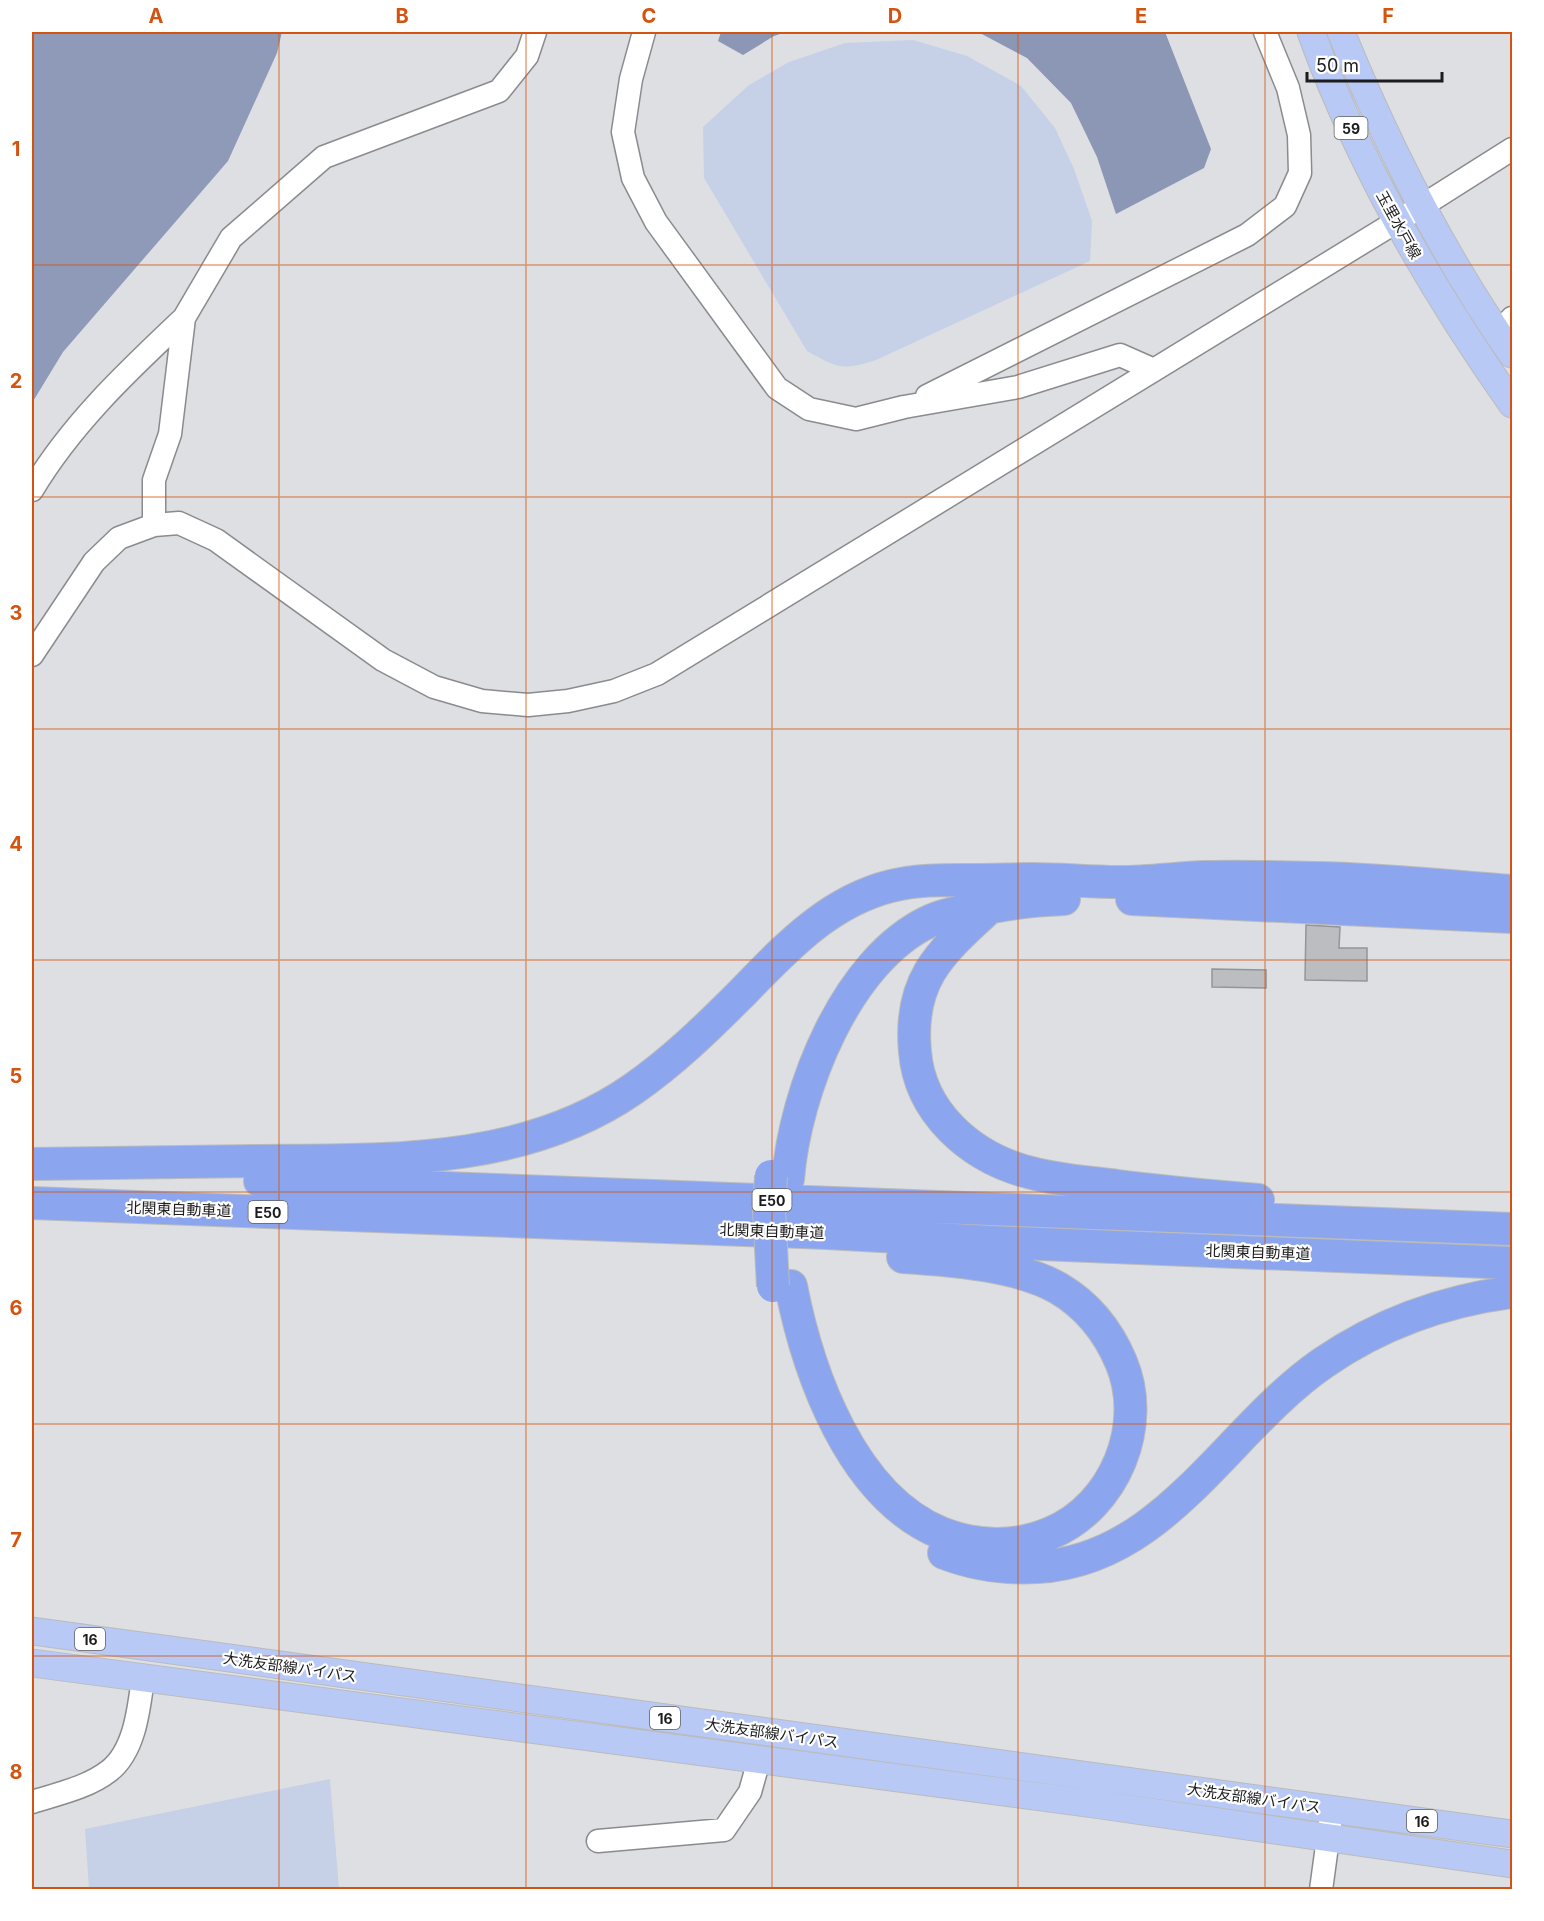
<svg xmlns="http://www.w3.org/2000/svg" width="1544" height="1921" font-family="Inter,'Noto Sans JP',sans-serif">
	<rect width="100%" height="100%" fill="#dddfe3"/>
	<path fill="#c6d0e7" d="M913,40L967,56L1021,86L1055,128L1074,169L1092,221L1090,261L876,360C842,371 838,368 807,351L704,178L703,127L749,85L789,62L845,43Z
		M330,1779L339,1889H89L85,1829Z"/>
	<path fill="#8f9ab8" d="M32,32H282L277,53L228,161L63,352L32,403Z"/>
	<path fill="#8b97b4" d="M721,32H786L774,36L743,55L718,41Z
		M978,32H1165L1211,149L1204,168L1116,214L1097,157L1071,103L1027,58Z"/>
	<path fill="#bcbdc1" stroke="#949599" stroke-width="1.5" d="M1306,925L1340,927L1339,948H1367V981L1305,980Z
		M1212,969L1266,970V988L1212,987Z"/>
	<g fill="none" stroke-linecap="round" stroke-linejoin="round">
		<defs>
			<path id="minor" d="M644,32L631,79L623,132L633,178L656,222L777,388L809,409L856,419L904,407L1018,387L1120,355L1154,370
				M1498,333L1512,318
				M927,396L1247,235L1285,206L1300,173L1299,135L1288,88L1265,32
				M32,490C72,423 128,371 184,318
				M154,525V480L170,434L184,318L231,238L324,157L499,91L527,56L535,32
				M32,655L94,562L119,538L154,525L179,523L216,540L383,660L434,687L482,701L528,705L568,701L614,691L657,674L1422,206L1512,149
				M32,1802C57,1794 87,1788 109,1771C135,1751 139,1708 143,1678
				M598,1841L724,1830L750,1792L759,1760
				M1321,1890L1332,1809"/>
			<path id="major" d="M1311,32C1359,165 1431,289 1512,404
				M1341,32C1387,145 1442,254 1512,354
				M32,1631L1512,1834
				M32,1663L1094,1804L1512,1864"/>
			<path id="highway" d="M1132,899L1512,917
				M990,907C941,952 908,979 915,1052C920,1112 969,1155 1024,1171C1055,1180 1087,1182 1118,1186C1165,1192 1212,1196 1258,1200
				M32,1164C108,1163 184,1162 260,1161C387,1160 524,1165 633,1089C672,1062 706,1029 740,995C784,950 827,902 891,886C920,879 947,880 977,880C995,880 1014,879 1032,879C1061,879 1090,882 1119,882C1148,882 1177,878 1205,877C1242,876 1279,877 1316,878C1381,879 1447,886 1512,891
				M788,1179C795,1091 846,960 930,921C951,912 970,910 992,907C1017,902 1039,900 1064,899
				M260,1181C678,1194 1095,1216 1512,1229
				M32,1203L827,1233L989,1242L1512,1263
				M791,1286C808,1373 851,1496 941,1533C976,1547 1016,1548 1051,1533C1115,1506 1148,1425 1121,1362C1108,1331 1087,1305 1058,1288C1018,1265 949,1260 903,1257
				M944,1553C975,1565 1005,1569 1038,1567C1165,1560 1227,1429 1323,1363C1381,1323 1443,1301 1512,1292"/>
		</defs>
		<use href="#minor" stroke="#8a8b8f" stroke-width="25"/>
		<use href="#major" stroke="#bbbbbc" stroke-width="29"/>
		<use href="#highway" stroke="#bbbbbc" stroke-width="34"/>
		<use href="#minor" stroke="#fff" stroke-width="22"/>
		<use href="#major" stroke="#b9c9f5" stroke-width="27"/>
		<use href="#highway" stroke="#8ba5ee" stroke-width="32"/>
		<defs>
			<path id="highway-bridge" d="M771,1176L769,1210L773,1286"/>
		</defs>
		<use href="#highway-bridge" stroke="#bbbbbc" stroke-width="34" stroke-linecap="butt"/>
		<use href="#highway-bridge" stroke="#8ba5ee" stroke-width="32"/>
	</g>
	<path fill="none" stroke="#d4530e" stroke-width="1.5" stroke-opacity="0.55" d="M279,32V1890M526,32V1890M772,32V1890M1018,32V1890M1265,32V1890M32,265H1512M32,497H1512M32,729H1512M32,960H1512M32,1192H1512M32,1424H1512M32,1656H1512"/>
	<g text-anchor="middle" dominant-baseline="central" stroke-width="4.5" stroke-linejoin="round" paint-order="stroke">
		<g fill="#fff" stroke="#606062" stroke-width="1.5">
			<rect x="1334.5" y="117" width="33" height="22" rx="4.5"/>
			<rect x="752.5" y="1189" width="39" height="22" rx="4.5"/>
			<rect x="248.5" y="1201" width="39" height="22" rx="4.5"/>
			<rect x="75" y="1628" width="30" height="22" rx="4.5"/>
			<rect x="650" y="1707" width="30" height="22" rx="4.5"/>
			<rect x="1407" y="1810" width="30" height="22" rx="4.5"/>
		</g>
		<g font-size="14" font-weight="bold" fill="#1c1c1e">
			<text x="1351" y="128">59</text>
			<text x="772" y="1200">E50</text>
			<text x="268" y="1212">E50</text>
			<text x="90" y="1639">16</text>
			<text x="665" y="1718">16</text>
			<text x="1422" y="1821">16</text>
		</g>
		<g font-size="15" fill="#1c1c1e" stroke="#fff">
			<text transform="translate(1399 225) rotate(61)">玉里水戸線</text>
			<text transform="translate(179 1209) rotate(2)">北関東自動車道</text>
			<text transform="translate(772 1231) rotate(2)">北関東自動車道</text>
			<text transform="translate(1258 1252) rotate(2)">北関東自動車道</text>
			<text transform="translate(290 1667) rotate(8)">大洗友部線バイパス</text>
			<text transform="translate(772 1733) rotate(8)">大洗友部線バイパス</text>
			<text transform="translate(1254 1798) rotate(8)">大洗友部線バイパス</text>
		</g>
	</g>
	<rect width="1544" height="1921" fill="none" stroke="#ffffff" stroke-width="66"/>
	<path d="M1307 72v9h135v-9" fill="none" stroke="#1c1c1e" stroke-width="3"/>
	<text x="1316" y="72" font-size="18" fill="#1c1c1e" stroke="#ffffff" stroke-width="4.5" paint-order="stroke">50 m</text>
	<rect x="33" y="33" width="1478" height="1855" fill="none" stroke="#d4530e" stroke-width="2"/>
	<g font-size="20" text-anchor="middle" font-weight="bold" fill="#d4530e">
		<text x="156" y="23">A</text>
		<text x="402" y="23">B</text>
		<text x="649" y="23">C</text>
		<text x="895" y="23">D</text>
		<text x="1141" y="23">E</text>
		<text x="1388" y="23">F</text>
		<text x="16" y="156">1</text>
		<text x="16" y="388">2</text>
		<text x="16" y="620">3</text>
		<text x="16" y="851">4</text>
		<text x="16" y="1083">5</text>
		<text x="16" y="1315">6</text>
		<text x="16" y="1547">7</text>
		<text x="16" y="1779">8</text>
	</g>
</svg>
